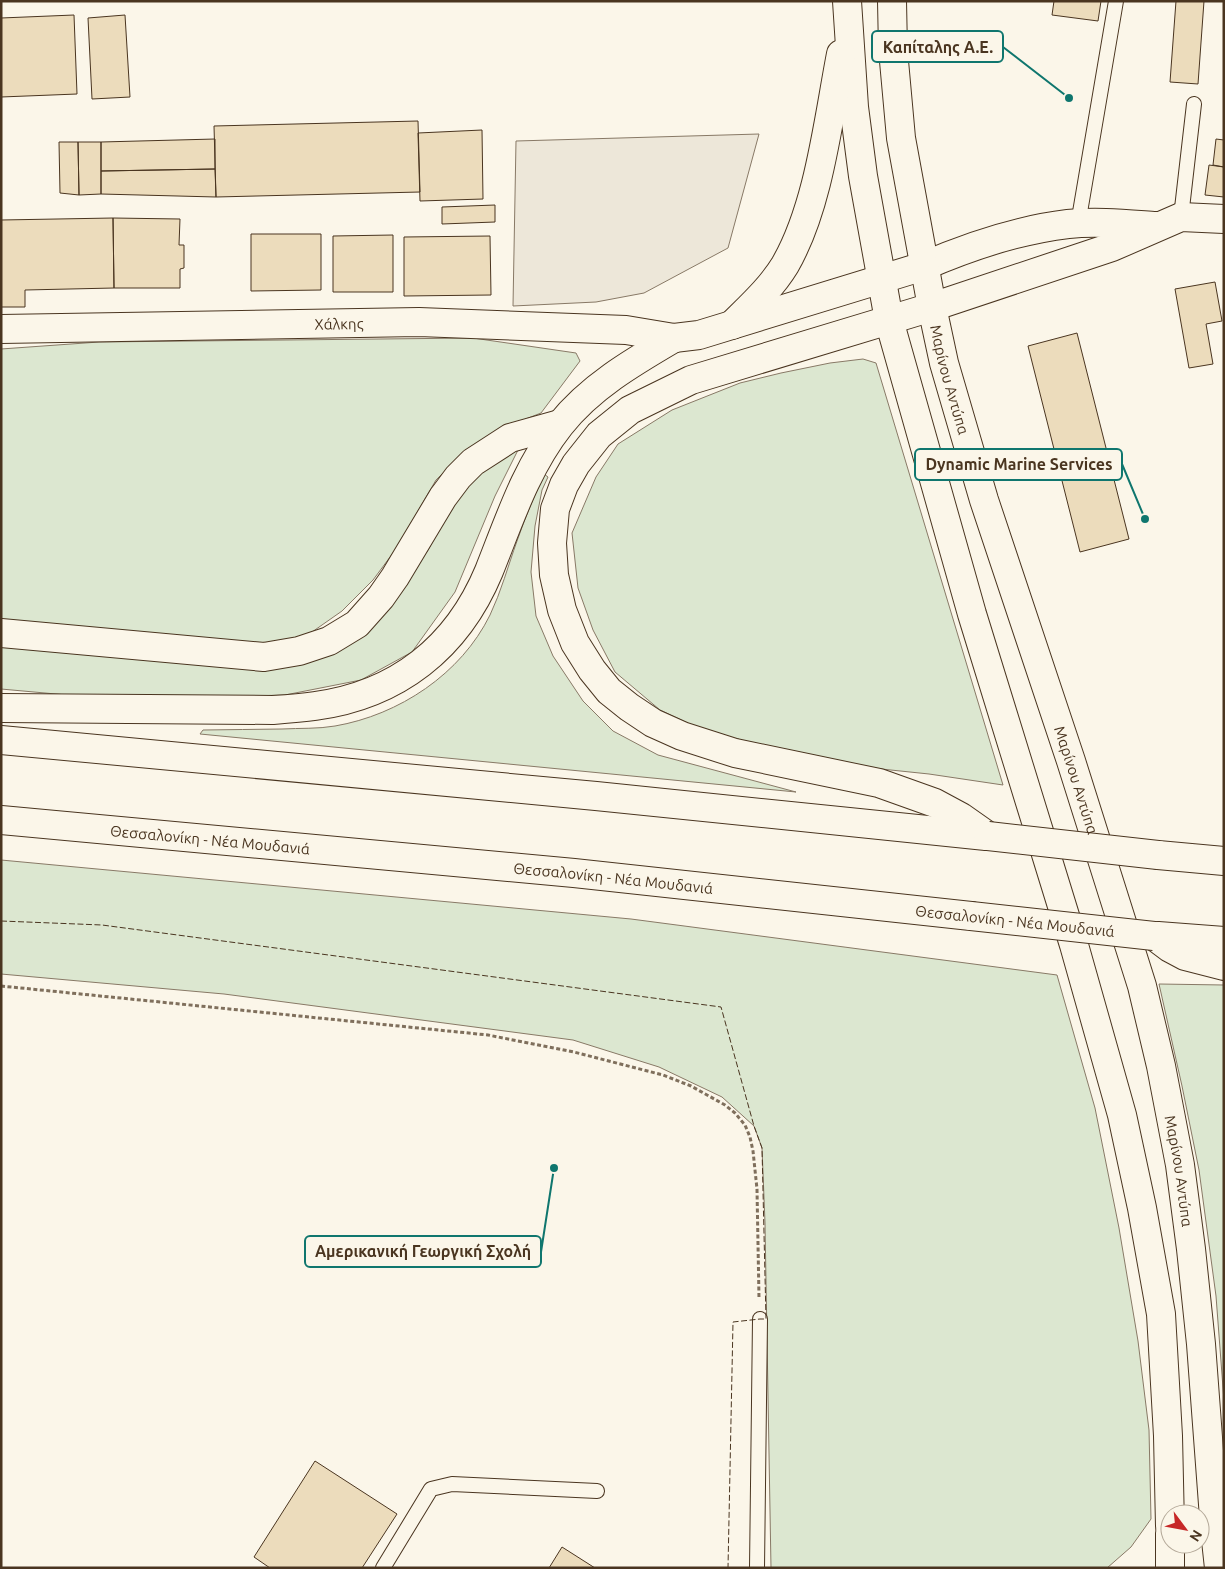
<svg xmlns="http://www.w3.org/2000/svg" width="1225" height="1569" font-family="Ubuntu,sans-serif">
	<rect width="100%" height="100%" fill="#fbf6e9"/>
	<path fill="#dce7d0" stroke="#887966" d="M473,338L576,353L580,361L541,413L503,428L448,468L436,480L396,549L373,580L342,611L312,632L283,643L257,645L1,623V349L99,342Z
		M863,359L876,363L1003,785L929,774L843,765L711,734L660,710L615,672L593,630L578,588L572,533L596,477L618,444L672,410L740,383L781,373L830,363Z
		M521,444L495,496L455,592L412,652L361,680L285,695L218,697L100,698L1,689V645L226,660L382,615L428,550L453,505L471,478Z
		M544,474L548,477L542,490L535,526L531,572L536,616L553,656L583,701L613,731L658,755L796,792L200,734L203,730C229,730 256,729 282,729C300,728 318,729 335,726C399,715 461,674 490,615C501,592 508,566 517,541C525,518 534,496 544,474Z
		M1,860L631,919L1057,975L1095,1108L1119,1228L1138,1341L1149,1430L1151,1519L1131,1547L1107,1568H771L765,1223L762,1148L754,1126L722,1097L659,1067L573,1040L224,994L1,974Z
		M1159,984L1224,985V1401L1216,1296L1199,1170L1182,1086Z"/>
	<path fill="#ede7d9" stroke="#887966" d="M759,134L728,248L644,293L596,302L513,306L516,141Z"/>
	<path fill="#ecdcbc" stroke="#4a3520" d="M1054,1H1101L1098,21L1052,15Z
		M1176,1H1204L1198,84L1170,82Z
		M74,15L77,94L1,97V18Z
		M125,15L130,97L92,99L88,18Z
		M418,121L420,192L216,197L214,126Z
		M482,130L483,199L420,201L418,133Z
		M215,139V169L101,171V142Z
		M1216,139L1224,140V167L1213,165Z
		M59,142H78L79,195L60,193Z
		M78,142H101V194L79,195Z
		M1209,165L1224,167V197L1205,195Z
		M215,169L216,197L101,194V171Z
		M495,205V222L442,224V207Z
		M113,218L114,288L25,290V307H1V220Z
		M113,218L180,219L179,245H184V268L180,269V288H114Z
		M251,234H321V290L251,291Z
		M393,235V292H333V236Z
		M490,236L491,295L404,296V237Z
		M1215,282L1222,321L1206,324L1213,364L1189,368L1175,289Z
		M1077,333L1129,539L1080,552L1028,346Z
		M315,1461L397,1514L362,1568H270L254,1557Z
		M562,1547L595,1568H549Z"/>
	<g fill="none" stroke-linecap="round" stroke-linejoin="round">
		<defs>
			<path id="lane" d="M1181,217L1194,104
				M1078,224L1116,1
				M383,1568L431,1489L452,1484L597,1491
				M757,1568L760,1319"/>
			<g id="street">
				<path d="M924,266C970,246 1018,230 1068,224C1097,221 1127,224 1156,226"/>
				<path d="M932,307L1112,247L1181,217L1224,219"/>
				<path id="s1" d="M1,329L419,322L626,330L674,338"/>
				<path d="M1,633L264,657L299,651L329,641L357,624L381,597L395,577L443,497L458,477L473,462L510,438L560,424"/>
			</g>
			<g id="secondary">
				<path d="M847,1L854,107L863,176L889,320L972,614L1074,945L1122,1115L1142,1208L1161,1314L1168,1436L1170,1526"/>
				<path id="s2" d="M892,1L893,50L901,138L932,307L944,363L984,500L1071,761L1142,986L1161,1066L1180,1165L1191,1249L1201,1344L1215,1531L1219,1568"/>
				<path d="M732,325C751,306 771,288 785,265C819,206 828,121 841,54"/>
				<path d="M674,338L699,335L924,266"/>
				<path d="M1170,1568V1533"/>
			</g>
			<g id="highway">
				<path d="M932,307L691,380L630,410L599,435L576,464L564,485L555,509L552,543L554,575L562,610L575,643L592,670L609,691L629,707L653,723L682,736L735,753L879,783L935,803L961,817L988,836"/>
				<path d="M1,708L273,710C287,709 301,708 315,706C397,695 457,648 489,571C509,521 526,468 560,425C590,387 633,362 674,338"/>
				<path d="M1,740L596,796L986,836"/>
				<path id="s3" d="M1,820L574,873L971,916"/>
				<path d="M1158,855L1224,861"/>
				<path d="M1154,936L1170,948L1185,956L1224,966"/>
				<path d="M1158,936L1224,941"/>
				<path d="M1215,1531L1224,1537"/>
			</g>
		</defs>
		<use href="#lane" stroke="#4a3520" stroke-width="16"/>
		<use href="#street" stroke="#4a3520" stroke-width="30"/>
		<use href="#secondary" stroke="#4a3520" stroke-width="30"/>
		<use href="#highway" stroke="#4a3520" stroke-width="30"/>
		<path stroke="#7f6f5c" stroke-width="3" stroke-dasharray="4 2.5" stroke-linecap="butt" d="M1,986L488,1035L574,1052L663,1075L691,1086L725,1105L735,1113L745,1125L750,1137L753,1151L757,1189L759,1298"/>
		<use href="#lane" stroke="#fbf6e9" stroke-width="14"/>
		<use href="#street" stroke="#fbf6e9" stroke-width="28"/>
		<use href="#secondary" stroke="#fbf6e9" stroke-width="28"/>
		<use href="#highway" stroke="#fbf6e9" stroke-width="28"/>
		<defs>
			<path id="highway-bridge" d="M988,836L1158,855
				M971,916L1154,936"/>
		</defs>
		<use href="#highway-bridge" stroke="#4a3520" stroke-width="30" stroke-linecap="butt"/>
		<use href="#highway-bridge" stroke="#fbf6e9" stroke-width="28"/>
		<path stroke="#4a3520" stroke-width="1" stroke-dasharray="6 2.5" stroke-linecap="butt" d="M1,921L102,925L721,1007L754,1126L762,1148L766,1319H760L733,1322L728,1568"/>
	</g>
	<g text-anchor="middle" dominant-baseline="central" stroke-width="4" stroke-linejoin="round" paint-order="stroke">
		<g font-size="15" fill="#4a3520" stroke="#fbf6e9">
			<text stroke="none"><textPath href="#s1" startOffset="338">Χάλκης</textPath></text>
			<text stroke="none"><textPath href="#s2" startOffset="384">Μαρίνου Αντύπα</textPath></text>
			<text stroke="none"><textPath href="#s2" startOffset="804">Μαρίνου Αντύπα</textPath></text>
			<text stroke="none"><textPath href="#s3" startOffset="210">Θεσσαλονίκη - Νέα Μουδανιά</textPath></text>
			<text stroke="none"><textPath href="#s3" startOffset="615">Θεσσαλονίκη - Νέα Μουδανιά</textPath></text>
			<text transform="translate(1015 921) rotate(6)">Θεσσαλονίκη - Νέα Μουδανιά</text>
			<text stroke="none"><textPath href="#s2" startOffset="1209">Μαρίνου Αντύπα</textPath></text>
		</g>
	</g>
	<path fill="none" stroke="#0f766e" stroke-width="2" d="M1069 98L1003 47M1145 519L1122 464M554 1168L541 1252"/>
	<g fill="#0f766e" stroke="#fbf6e9" stroke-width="2">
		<circle cx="1069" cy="98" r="5"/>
		<circle cx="1145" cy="519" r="5"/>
		<circle cx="554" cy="1168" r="5"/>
	</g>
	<g fill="#fbf6e9" stroke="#0f766e" stroke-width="2">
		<rect x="872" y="31" width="131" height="31" rx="5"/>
		<rect x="915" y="449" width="207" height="31" rx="5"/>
		<rect x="305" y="1236" width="236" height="31" rx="5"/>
	</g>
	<g font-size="16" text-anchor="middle" font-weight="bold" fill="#4a3520">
		<text x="938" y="53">Καπίταλης Α.Ε.</text>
		<text x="1019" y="470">Dynamic Marine Services</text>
		<text x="423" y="1257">Αμερικανική Γεωργική Σχολή</text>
	</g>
	<rect width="1225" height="1569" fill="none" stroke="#4a3520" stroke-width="5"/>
	<g transform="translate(1185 1529) rotate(122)"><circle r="24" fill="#fbf6e9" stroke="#b4a999"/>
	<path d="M0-4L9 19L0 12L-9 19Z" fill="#c62828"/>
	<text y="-8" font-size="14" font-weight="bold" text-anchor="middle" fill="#4a3520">N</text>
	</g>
</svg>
